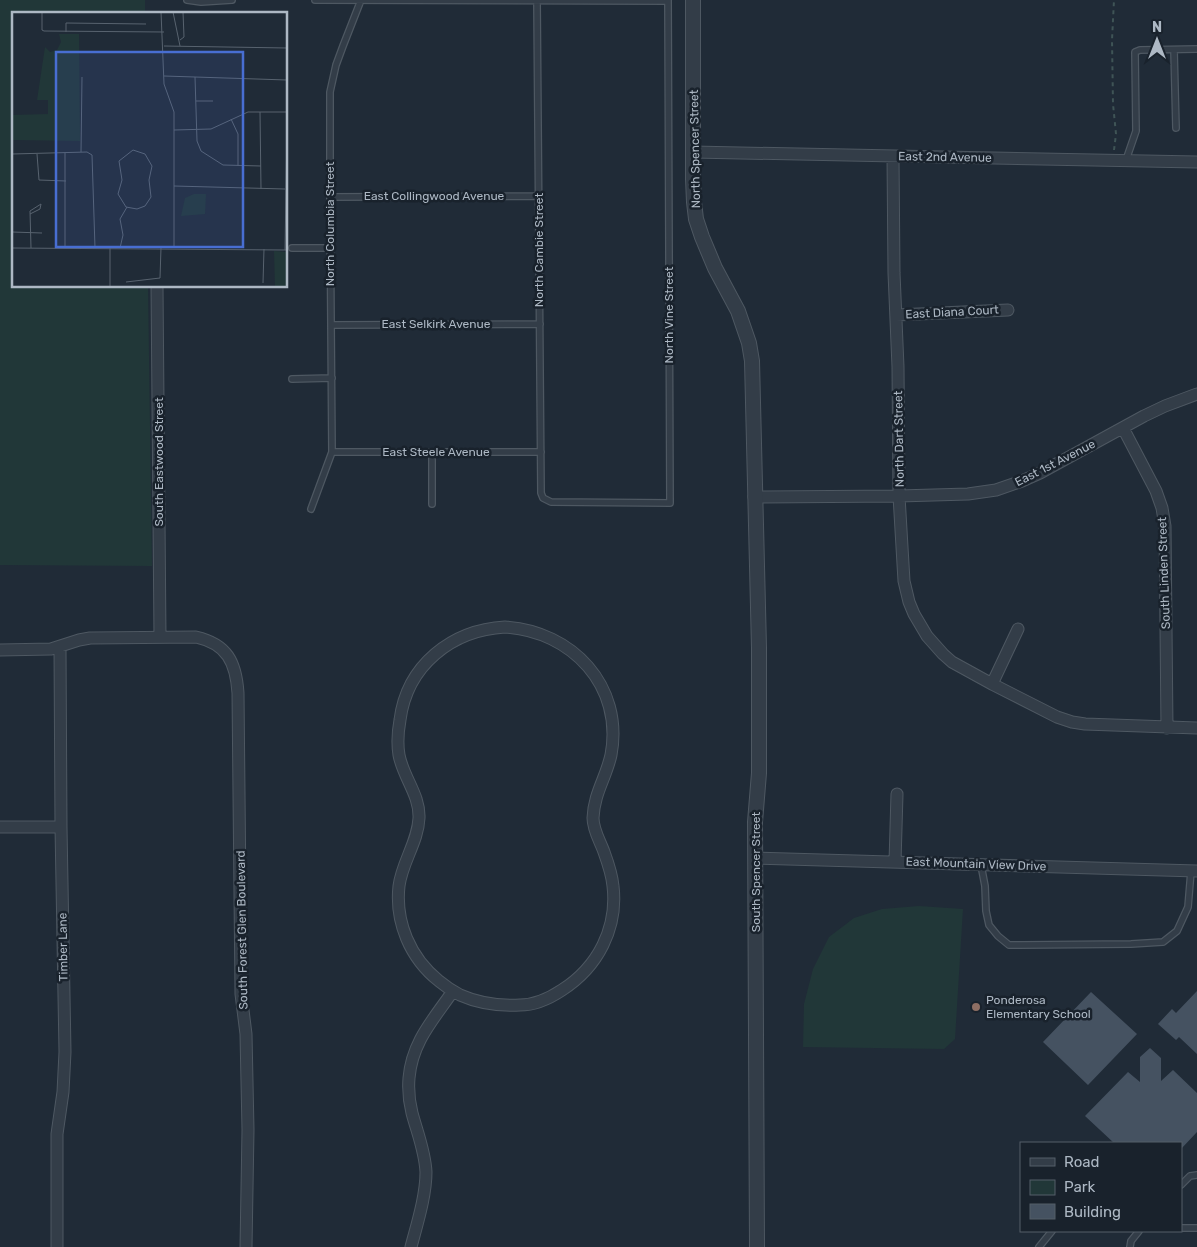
<svg xmlns="http://www.w3.org/2000/svg" width="1197" height="1247" font-family="Rubik,sans-serif">
	<rect width="100%" height="100%" fill="#202b37"/>
	<path fill="#213738" d="M0,0H145V14H14V286H148L152,566L0,565Z
		M919,906L963,909L955,1039L944,1049L803,1047L804,1004L813,969L829,937L854,918L882,909Z"/>
	<path fill="#455261" d="M1197,991V1054L1179,1037L1176,1040L1158,1024L1172,1009L1176,1013Z
		M1091,992L1137,1034L1088,1085L1043,1042Z
		M1150,1048L1161,1058V1081L1173,1070L1197,1093V1132L1181,1149V1143H1114L1085,1116L1128,1072L1140,1082V1057Z"/>
	<g fill="none" stroke-linecap="round" stroke-linejoin="round">
		<defs>
			<path id="service" d="M187,0L201,2L232,0
				M315,0L668,1
				M537,1L541,493L543,498L551,502L670,503L668,0
				M1174,50L1176,128
				M1126,160L1136,131L1135,52L1140,50L1197,49
				M330,197L539,196
				M292,248H330
				M332,325L540,324
				M292,379L332,378
				M332,452H541
				M432,452V504
				M311,509L332,452L330,197V92L336,65L343,46L361,0
				M981,865L985,886L986,911L989,925L998,936L1009,945H1022L1131,944L1163,942L1177,931L1188,907L1191,871
				M1181,1185L1190,1176L1197,1175
				M1181,1228H1197
				M1039,1247L1052,1231
				M1130,1247L1131,1241L1139,1231"/>
			<path id="minor" d="M693,152L1197,162
				M893,156L894,273L898,367L899,496L904,581L909,602L914,614L927,636L943,654L952,662L992,684L1057,717L1072,722L1085,724L1197,728
				M157,286L160,637
				M896,315L1008,310
				M1123,428L1156,491L1162,508L1165,526L1167,728
				M754,497L899,496L968,494L996,490L1022,481L1040,473L1144,416L1165,406L1197,394
				M505,627C572,631 624,686 611,755C606,778 594,793 593,818C593,830 600,841 604,852C608,863 612,874 613,886C618,928 598,967 562,990C550,998 535,1005 520,1005C500,1006 478,1003 460,995C452,991 445,986 439,981C410,958 395,922 399,886C402,862 418,842 419,818C420,795 403,777 399,755C397,743 398,731 400,720C407,665 452,630 505,627Z
				M0,650L51,649L79,640L90,638L196,637C227,644 236,662 238,693L241,994L246,1034L248,1130L246,1247
				M992,684L1018,629
				M0,827H61
				M755,858L1197,871
				M895,862L897,794
				M57,1247V1134L63,1092L65,1052L61,827L60,647
				M411,1247C417,1224 426,1196 426,1172C425,1151 417,1132 412,1113C409,1101 408,1090 409,1078C412,1042 433,1020 453,991"/>
			<path id="tertiary" d="M693,0V179L694,202L696,219L702,237L715,268L738,311L749,343L752,361L759,648V773L755,822L757,1247"/>
		</defs>
		<use href="#service" stroke="#4e5862" stroke-width="8"/>
		<use href="#minor" stroke="#4e5862" stroke-width="13"/>
		<use href="#tertiary" stroke="#4e5862" stroke-width="16"/>
		<path stroke="#3f5456" stroke-width="2" stroke-dasharray="4 4" stroke-linecap="butt" d="M1114,150L1116,134L1113,104L1112,40L1114,0"/>
		<use href="#service" stroke="#333d48" stroke-width="5.5"/>
		<use href="#minor" stroke="#333d48" stroke-width="11"/>
		<use href="#tertiary" stroke="#333d48" stroke-width="14"/>
	</g>
	<circle fill="#8d6e63" stroke="#19222c" stroke-width="2" cx="976" cy="1007" r="5"/>
	<g text-anchor="middle" dominant-baseline="central" stroke-width="5" stroke-linejoin="round" paint-order="stroke">
		<g font-size="12" fill="#adb8c4" stroke="#19222c">
			<text transform="translate(695 149) rotate(-91)">North Spencer Street</text>
			<text transform="translate(945 157) rotate(1)">East 2nd Avenue</text>
			<text x="434" y="196">East Collingwood Avenue</text>
			<text transform="translate(330 224) rotate(-90)">North Columbia Street</text>
			<text transform="translate(539 250) rotate(-90)">North Cambie Street</text>
			<text transform="translate(952 312) rotate(-3)">East Diana Court</text>
			<text transform="translate(669 315) rotate(-90)">North Vine Street</text>
			<text x="436" y="324">East Selkirk Avenue</text>
			<text transform="translate(899 439) rotate(-91)">North Dart Street</text>
			<text x="436" y="452">East Steele Avenue</text>
			<text transform="translate(159 462) rotate(-90)">South Eastwood Street</text>
			<text transform="translate(1055 463) rotate(-27)">East 1st Avenue</text>
			<text transform="translate(1164 573) rotate(-92)">South Linden Street</text>
			<text transform="translate(976 864) rotate(2)">East Mountain View Drive</text>
			<text transform="translate(756 872) rotate(-90)">South Spencer Street</text>
			<text transform="translate(242 930) rotate(-91)">South Forest Glen Boulevard</text>
			<text transform="translate(63 947) rotate(-91)">Timber Lane</text>
		</g>
		<g font-size="12" fill="#adb8c4" stroke="#19222c" text-anchor="start">
			<text x="986" y="1000">Ponderosa<tspan x="986" dy="14">Elementary School</tspan></text>
		</g>
	</g>
	<g transform="translate(12 12)">
		<rect width="275" height="275" fill="#202b37"/>
		<path d="M47,22H67L68,129L0,128V103L36,102V88H25L33,35L38,40L45,38L49,30ZM182,182H194L193,202L169,204L173,186ZM262,239L275,240V275H263Z" fill="#213738"/>
		<path fill="none" stroke="#58636f" stroke-width="1" d="M30,0V18L32,19L152,20M149,0L152,72L162,100V236M161,0L168,34M54,20V11L134,12M168,28L172,25L171,0M152,34L275,36M152,64L275,68M183,65L185,129L189,139L211,153L249,154M184,89H201M248,100L249,177M219,107L226,122V154M162,118L199,117L236,100H275M121,138L133,142L140,154L137,168L139,185L133,194L125,197L114,195L106,182L110,168L107,149ZM69,140L70,65M0,142L75,140L80,143L83,236M25,142L27,168L54,169M162,174L273,177M18,202L28,197L29,192L18,199L19,236M0,220L30,221M0,236L275,238M53,236V141M108,236L111,223L108,207L115,195M273,238L275,115M114,270L148,266L149,236M251,271L252,237M98,275V236"/>
		<path fill="#486ed2" fill-opacity="0.15" stroke="#486ed2" stroke-width="2.5" d="M44,40H231V235H44Z"/>
		<rect width="275" height="275" fill="none" stroke="#adb8c4" stroke-width="2.5"/>
	</g>
	<rect x="1020" y="1142" width="162" height="90" fill="#19222c" stroke="#545e69"/>
	<rect x="1030" y="1158" width="25" height="8" fill="#333d48" stroke="#545e69"/>
	<text x="1064" y="1167" font-size="15" fill="#adb8c4">Road</text>
	<rect x="1030" y="1180" width="25" height="15" fill="#213738" stroke="#545e69"/>
	<text x="1064" y="1192" font-size="15" fill="#adb8c4">Park</text>
	<rect x="1030" y="1204" width="25" height="15" fill="#455261" stroke="#545e69"/>
	<text x="1064" y="1217" font-size="15" fill="#adb8c4">Building</text>
	<g transform="translate(1157 40)" stroke="#19222c" stroke-width="4" paint-order="stroke">
	<path d="M0-4L9 19L0 12L-9 19Z" fill="#adb8c4"/>
	<text y="-8" font-size="14" font-weight="bold" text-anchor="middle" fill="#adb8c4">N</text>
	</g>
</svg>
